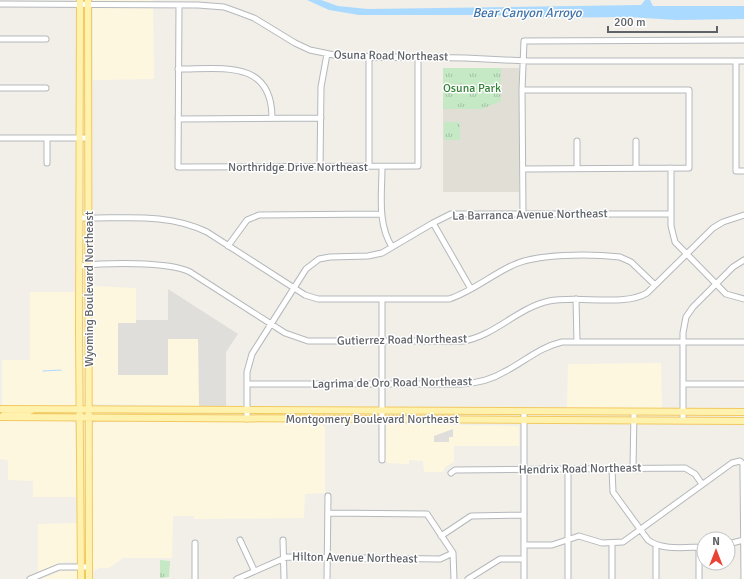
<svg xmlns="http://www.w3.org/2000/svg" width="744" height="579" font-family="Signika,sans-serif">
	<defs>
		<pattern id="grass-tufts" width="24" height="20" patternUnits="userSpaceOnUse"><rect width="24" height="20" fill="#c5e8c5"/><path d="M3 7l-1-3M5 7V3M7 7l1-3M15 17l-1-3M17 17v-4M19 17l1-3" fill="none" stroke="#a3c0a4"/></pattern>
	</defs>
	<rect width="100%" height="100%" fill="#f1efe8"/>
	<path fill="#fef7e0" d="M93,0H153L154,79L93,80Z
		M92,286L136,288V323H118V375H158L168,339H199V406L92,404Z
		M30,292H76V406H2V360H30Z
		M661,363L662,408H567L568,364Z
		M0,421H71L75,423L77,497H33V481L8,480V460L0,459Z
		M96,422H299L322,424L325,428V493L305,494L304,518L194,519V516H173L172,558H123L109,568H99L93,571V424Z
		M386,424L519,426V446H454V462L445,467L443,472H424L423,461L409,460V464L389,463L385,461Z
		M77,523L78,562L60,563L38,572V524Z
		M61,571H77V579H41Z"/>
	<path fill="#e0deda" d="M168,289L238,334L226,352V406H199L198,339H168V375H118V323H136V320H168Z
		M453,429V437H449V442H434V436Z"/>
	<path fill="#e1ded6" d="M443,68H519V192H443Z"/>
	<path fill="url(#grass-tufts)" d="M443,68H501V101L482,109H443Z
		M444,122H460V140H444Z
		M160,560L170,561L169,577L160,578Z"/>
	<path fill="#aadaff" d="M307,0H321L338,6L368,9L641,5L645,0H650L653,6H744V19L676,20L629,17L532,18L496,15H359L329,10Z"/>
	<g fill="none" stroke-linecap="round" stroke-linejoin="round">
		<path stroke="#aadaff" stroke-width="1" d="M43,371L61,370"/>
		<defs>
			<path id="minor" d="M0,4L198,5L224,7L238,12L254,18L295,43L310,50L339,56L465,58L528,61H744
				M179,5L178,167L418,166V57
				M0,39H46
				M736,61V171H744
				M178,69C222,69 272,59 272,118
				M0,88H46
				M522,90H689V168L523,169
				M178,119L321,118
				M0,138H88
				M577,141V168
				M636,141V168
				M47,163V138
				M369,166V57
				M320,167L321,87L327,54
				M382,167C382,194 377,223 392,247
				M671,168V226L675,242L726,294L744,299
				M523,214L522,90L524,41L744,40
				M80,218C122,219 167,212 207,232L305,295L318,299H449C471,292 490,276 511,266C536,253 592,254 620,257L631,262L655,285
				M433,223L471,289
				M228,246L247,220L259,215L382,214
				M80,266C105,263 168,261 190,272L285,333L308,341H463C495,336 517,308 549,301C577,295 624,307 647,293L713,228L723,222L744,215
				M576,299L577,342
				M247,384H462C477,383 491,380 504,372C524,362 540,347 562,342H744
				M683,384H744
				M524,412V579
				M247,419V372L252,354L306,269L319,259L330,257L368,256L382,253L433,223L451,214H671
				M683,420V333L686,317L693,307L733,267L744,260
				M382,460V300
				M612,468L613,492L648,540C662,551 687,547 704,547
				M633,468L634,412
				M568,469V579
				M451,473L455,470L685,468L695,474L702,484
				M328,513L427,514L453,553L454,579
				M441,536L471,516L524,515
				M240,540L254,570
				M283,540L284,579
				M612,543V579
				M728,544L744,540
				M524,545H552L579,536L602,543L623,542L732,463L740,461L743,464V471L744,579
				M656,545V579
				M699,547V579
				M30,579L59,567H89
				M195,579V543
				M237,579L287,557L440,559L453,553
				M327,579L328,496
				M468,579L500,559H524"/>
			<path id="major" d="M80,0L79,333L81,579
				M88,0L89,579
				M0,409L744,412
				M4,415L25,413L32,410
				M0,417L744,421"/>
		</defs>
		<use href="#minor" stroke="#b5b8bc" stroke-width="7"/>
		<use href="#major" stroke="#f2c960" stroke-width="8"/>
		<use href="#minor" stroke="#fff" stroke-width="5"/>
		<use href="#major" stroke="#fff2af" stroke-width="6"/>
	</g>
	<g text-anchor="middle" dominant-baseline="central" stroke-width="3" stroke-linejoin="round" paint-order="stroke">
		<g font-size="12" fill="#5f6368" stroke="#fff">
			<text transform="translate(391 56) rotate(1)">Osuna Road Northeast</text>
			<text x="298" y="167">Northridge Drive Northeast</text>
			<text transform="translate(530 215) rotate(-1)">La Barranca Avenue Northeast</text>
			<text transform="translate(89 289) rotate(-90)">Wyoming Boulevard Northeast</text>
			<text transform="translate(402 340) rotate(-1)">Gutierrez Road Northeast</text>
			<text transform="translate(392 383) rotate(-1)">Lagrima de Oro Road Northeast</text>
			<text x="372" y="419">Montgomery Boulevard Northeast</text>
			<text transform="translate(580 469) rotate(-1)">Hendrix Road Northeast</text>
			<text transform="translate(355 558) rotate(1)">Hilton Avenue Northeast</text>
		</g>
		<g font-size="12" fill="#348238" stroke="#fff">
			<text x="472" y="88">Osuna Park</text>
		</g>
		<g font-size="13" font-style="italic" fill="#4174aa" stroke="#fff">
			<text x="527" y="13">Bear Canyon Arroyo</text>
		</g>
	</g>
	<g transform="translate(716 551)"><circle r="19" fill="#ffffff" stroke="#bfc1c3"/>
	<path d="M0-3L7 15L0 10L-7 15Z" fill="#ea4335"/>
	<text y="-6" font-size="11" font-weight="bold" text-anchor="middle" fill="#5f6368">N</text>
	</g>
	<path d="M608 26v6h109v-6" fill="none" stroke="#5f6368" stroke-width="2"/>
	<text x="614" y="26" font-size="12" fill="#5f6368" stroke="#ffffff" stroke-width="3" paint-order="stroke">200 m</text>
</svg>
